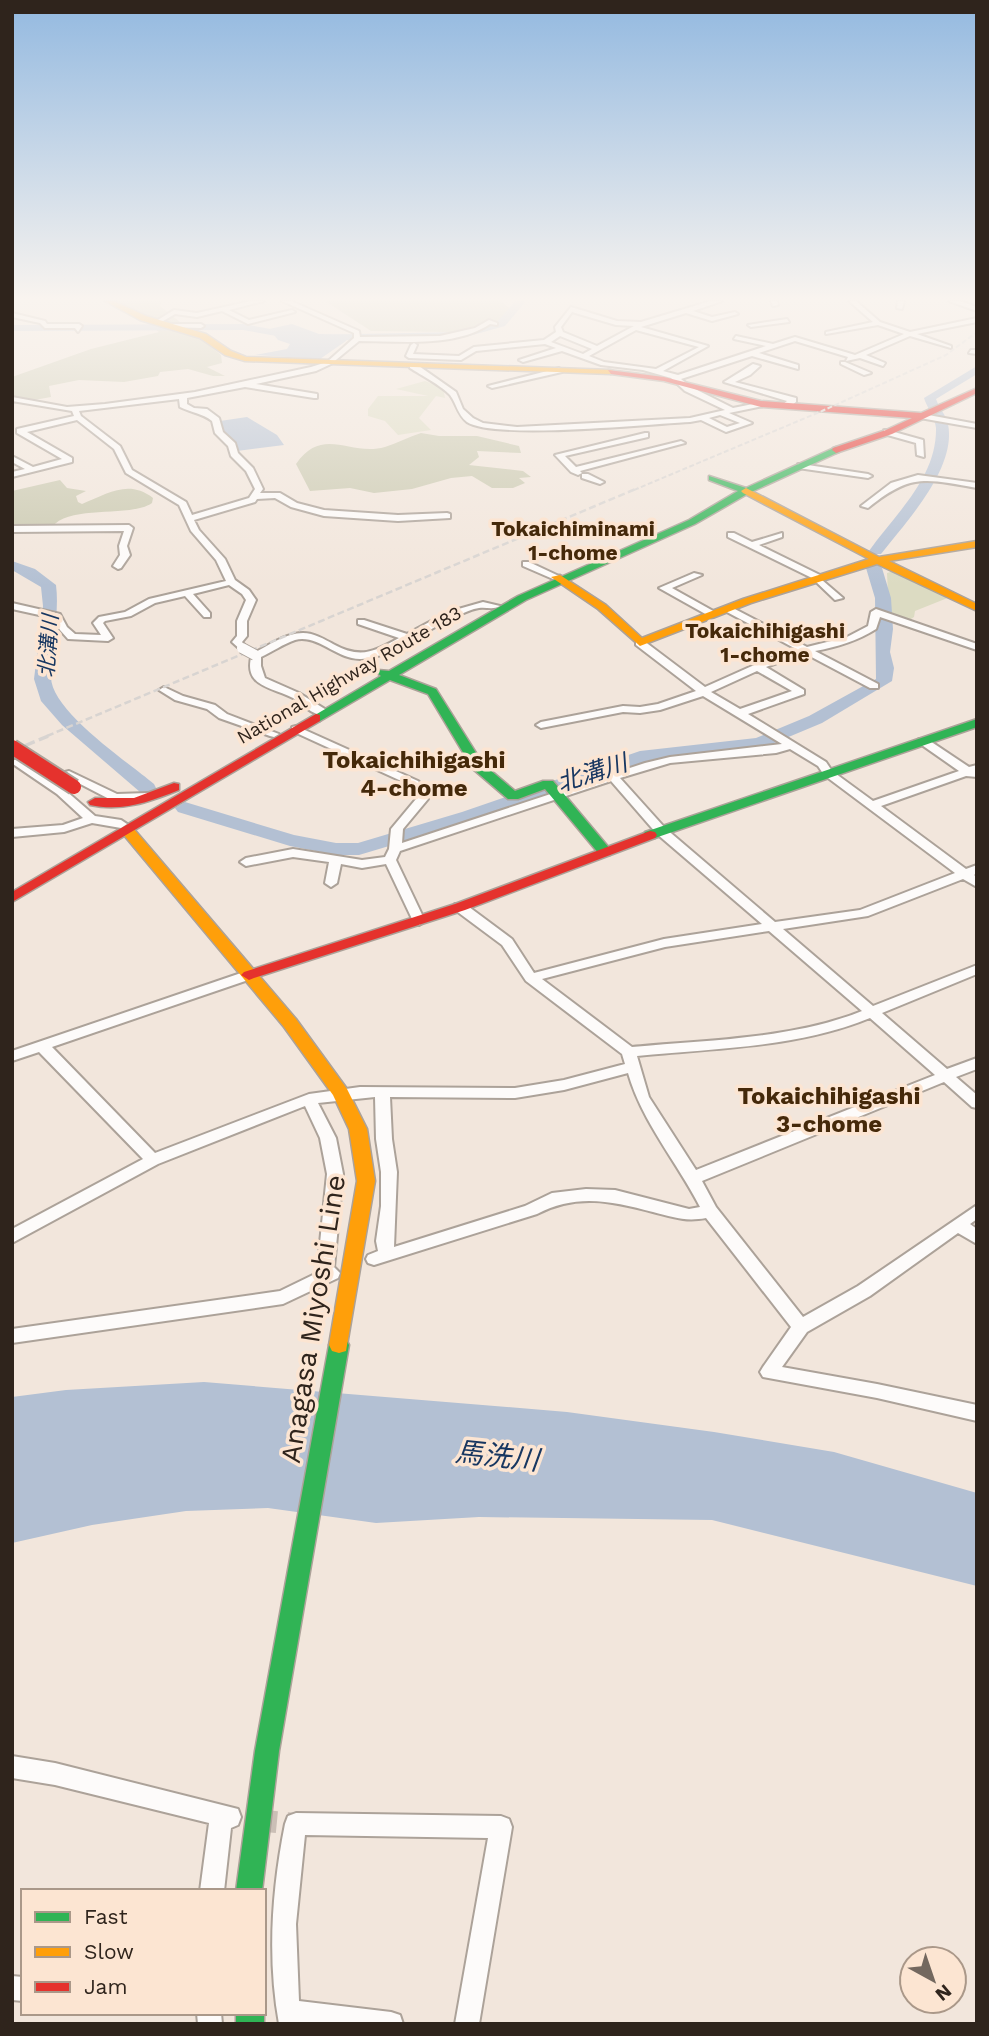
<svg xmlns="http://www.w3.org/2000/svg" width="989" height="2036" font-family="'Work Sans','Noto Sans JP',sans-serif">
	<rect width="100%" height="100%" fill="#f2e6dc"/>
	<path fill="#dcdbc2" d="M425,381L443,388L445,398L436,396L419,418L431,430L398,435L385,421L368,416V409L378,396H428L396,389Z
		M897,570L950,597L915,611L914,617L908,621L889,615L887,573Z"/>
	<path fill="#cac9b0" d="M117,301H162L160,306L221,355L222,363L207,367L225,376H213L188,369L160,372L158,376L124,382L79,380L49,386L51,397L12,404V377L91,349L159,332Z
		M325,301H501L509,308L499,321L452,332L371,331Z
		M421,433L439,436H477L519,446L521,453L477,451L479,457L469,465L523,471L531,477L519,478L525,483L513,488H492L472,476L451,478L412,489L374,493L350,488L310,491L296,464C323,425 350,457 385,447C397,443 409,437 421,433Z
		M60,480L67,488L86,491L76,496L78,502L82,504C108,494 128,479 153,498L152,503C131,518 70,504 52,527L12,529V491Z"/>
	<path fill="#b3c0d3" d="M292,324L319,334L348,335L346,341L320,359L255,355L287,349L290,344L278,340L269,329Z
		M247,417L277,435L284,445L237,451L223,433L220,421Z
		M204,1382L567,1412L714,1432L834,1452L977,1493V1586L712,1520L479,1517L376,1523L268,1508L186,1511L92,1525L12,1543V1397L66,1390Z"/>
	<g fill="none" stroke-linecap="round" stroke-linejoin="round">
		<path fill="#b3c0d3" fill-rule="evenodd" d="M515,301H526L505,326L462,338L304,341L243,330L12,331V325L243,324L304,335L462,332L497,322Z
			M977,366V374L936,399C939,408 946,415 948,424C957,468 906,522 881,554H871L869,551C895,514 937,478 936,428C935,417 927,408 924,398Z
			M12,561L35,569L56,585C60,617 50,645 51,677C51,711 128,762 154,784L156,788L154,792H140L62,725L41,701L34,679L43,606L41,587L12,570Z
			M874,563L882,568L891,598L893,629L890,652L894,668L892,681L822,723L767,746L730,753L650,760L476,820L359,855H336L290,846L178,812L175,808L185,802L294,835L336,843H358L462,812L640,751L756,738L809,716L876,679L875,598L866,568Z"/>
		<path stroke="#cbbfb6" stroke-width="22" stroke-dasharray="22 10" stroke-linecap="butt" d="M255,1820L296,1824"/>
		<defs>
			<path id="street" d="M251,301H264L229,310L249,320L292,310L295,312L248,324L222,311L197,317L175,314L158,324L153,323L174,310L197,313Z
				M282,301H291L359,331L360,337L440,336L475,328L489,320L497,323V325L490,324C454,348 400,341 359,341L331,364L316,371L256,384L317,394V398H314L245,387L187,398V404L194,408L207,409L219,418L223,432L235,443L238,453L253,468L263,489L260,493H280L297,503L324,510L398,515L447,513L450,514V518L398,521L324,516L291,507L275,498L257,499L255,502L194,520L199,530L225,559L235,580L249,590L256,600L247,621V636L242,642L247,648L242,651L232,642L237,636V621L246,600L242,594L229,585L193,594L210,613V617H204L185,596L155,603L131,616L105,621L103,623L113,638L108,641L68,639L60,630L53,618L12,609V603L60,614L67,627L75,634L101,635L93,623L99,617L125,612L149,599L226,581L216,560L191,531L179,505L126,473L114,449L77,420L27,432L72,458V462L12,477V472L25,469L12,462V456L33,467L62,459L17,433V429L74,416L72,411L12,401V397L67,407L105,404L195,392L311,367L327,362L354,338V333ZM179,399L180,407C192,413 202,413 212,421L215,433L228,446L231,456L246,471L255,489L249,498L192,515L186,502L132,470L120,446L81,416L79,411Z
				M711,301H722L693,311L712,317L735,312L738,314L712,321L686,313L641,327L708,346L663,371L678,375L766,346L734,339L736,336L773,344L795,337L855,355L904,334L878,325L826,334V332L873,322L849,301H856L880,322L910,332L977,318V322L917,334L951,346V348L910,336L866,355L885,363L883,366L860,358L846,361L848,357L795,341L759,353L798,365V369L752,356L681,379L691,387L733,408L763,402V406L729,413L752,423L726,432L701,420L690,422C650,424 494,440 467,422C457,414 457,404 450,395C442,386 421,375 410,368V364H416L456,392L463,409L473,418L483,423L517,427L690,418L725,410L685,391L671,378L643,370L601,365L562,351L523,362L519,360L556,348L545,344L476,351L461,360L409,358L406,356L411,345L414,343L417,345L413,354L459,356L474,347L544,340L556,332L555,327L571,307L617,321L641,322ZM572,312L616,325L634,326L597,346L563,332L561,327ZM636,330L699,347L656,369L604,362L589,356ZM560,336L592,349L583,354L551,342ZM720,415L740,423L727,427L709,418Z
				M771,301H777L778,305L773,306Z
				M898,301H904L902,309L897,308Z
				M949,301H960L977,307V311Z
				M12,313L45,321L47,324H79L82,326L78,332L75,328H45L40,323L12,317Z
				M787,319L789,322L751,327L748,325Z
				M168,324H201L204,326L201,328L166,327Z
				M971,350H977V354L969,353Z
				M841,362H845L871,373L864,375L841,364Z
				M753,364L760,366L750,375L735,382L796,398V402L789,407H783L782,405L787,401L724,382Z
				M559,368L562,372L492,388L488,386Z
				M923,414L977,424V428L920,418L919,416Z
				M887,430L923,440L924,457L917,455L916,443L884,434V430Z
				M645,433H648V437L565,456L576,467L681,441L685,443L580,471L582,473L578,475L571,472L555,455Z
				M801,464L868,474L872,476L868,478L798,468V464Z
				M582,474H588L604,482L600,484L582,478Z
				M918,475L977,483V488C925,479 911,473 868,508L861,506L891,483Z
				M12,526L129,525L133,528L127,546L130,555L121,568L118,569L113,566L120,555L119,546L124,531L12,532Z
				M728,533H734L752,542L782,533V537L759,545L822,576V580L843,598L835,600L812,578L728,537Z
				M523,562H529L561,577L553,579L523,566Z
				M694,573L702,575L672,588L715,612V616H709L659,588Z
				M483,602L500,606C493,610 487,607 479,608C472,609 466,612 459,615C429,627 393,658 361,659C337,660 318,634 295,640C283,644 272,652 261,657V666L265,678L299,693L328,711V715C313,717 304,705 293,698C272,687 242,687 252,654C268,646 285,633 303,633C314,633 324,639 333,644C360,659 374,652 399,638L358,624V620H364L407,634L448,612Z
				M725,607H731L807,647L847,637L868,626L871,612L876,609L977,644V650L880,617L876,629C857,641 837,647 815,651L878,684V688H870L804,653L766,667L804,690V694L748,714L826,762L832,771L873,801L959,771L919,743V739H927L969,767L977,765V777L966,776L881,806L966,869L977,865V873L974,875L977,877V887L963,879L868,916L783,929L873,1006L977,965V974L882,1013L947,1069L977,1058V1069L956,1077L977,1095V1108L972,1107L944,1082L702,1181L716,1207L803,1317L858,1286L977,1205V1219L970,1224L977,1229V1244L958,1233L870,1296L807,1332L782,1367L877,1384L977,1405V1421L877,1398L763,1377L760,1372L763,1367L791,1327L706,1218C685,1222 673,1217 653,1212C612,1201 576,1193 537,1214L374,1265L368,1263L366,1259L368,1255L378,1251L376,1241L381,1206V1172L376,1139L375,1097L318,1103L336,1138L343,1174L334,1267L340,1273L338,1278L283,1304L12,1343V1329L280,1291L317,1273L327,1174L320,1138L305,1106L158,1164L12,1243V1229L143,1159L39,1052L12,1061V1051L244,972H254L256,975L254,978L52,1047L155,1153L309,1094L360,1087L515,1088L564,1080L625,1064L622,1054L526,981L502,945L455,910L454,907L455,904H465L512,939L534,973L664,939L762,924L657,834L611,781L400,851L396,860L425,921L419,925L413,921L386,864L362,868L341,864L337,883L331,887L325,883L329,862L293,857L246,866L240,862L246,858L293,849L362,860L385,857L389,849L391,829L416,799L414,790L410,785L292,731V727L296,726L418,781L426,789L428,799L403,829L402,843L645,763L670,757L782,744L703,696L660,710L640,713L623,712L541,728L536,725L541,722L623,706L640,707L658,704L696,691L636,645V641H644L705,687L761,662L796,649L725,611ZM757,671L792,691L740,709L711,692ZM790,749L818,766L824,775L955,873L860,910L775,922L665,828L620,778L670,763L776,753ZM769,931L862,1011C793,1039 706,1040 632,1047L542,979L665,947ZM870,1018L935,1075L696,1170L649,1097L637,1056C715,1048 797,1048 870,1018ZM628,1073C642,1122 677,1162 700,1207L689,1209L615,1190L586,1189L552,1193L525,1206L394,1247L397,1172L392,1139L390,1097L515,1098L564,1090Z
				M164,687L183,696L215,705L227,714L279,734L274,737L270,736L219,718L207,709L175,700L159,690Z
				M17,759L65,790L95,816L121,820L127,824L121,828L92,823L64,832L12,837V829L63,825L83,818L57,794L13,764L12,761Z
				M69,771L117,794L148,793L154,796L148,799L115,802L65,776V772Z
				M12,1756L55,1763L238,1809L241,1817L238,1825L231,1828L224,1891H200L209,1823L55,1785L12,1778Z
				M296,1813L501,1816L509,1819L512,1827L479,2024H455L488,1838L305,1835L296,1924L299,2001L391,2012L400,2015L403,2024H279C267,1958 272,1889 285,1824L288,1816Z
				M12,1976L23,1977V2001L12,2000Z
				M197,2013H221L222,2024H198Z"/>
			<path id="fast" d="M836,447L840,450L839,452L749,493L695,524L526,600L399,675L436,689L483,764L515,791L543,781H553L610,849L612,852L610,855H600L545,789L518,799H508L473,769L428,694L390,680L320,721L316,722L310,718L381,676L376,672L378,670L389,671L518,596L689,520L738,491L709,480V476L746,488Z
				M977,719V727L655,838H645L643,835L645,832Z
				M339,1337L346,1339L349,1345L279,1751L262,1891H236L255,1751L329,1345L332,1339Z
				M236,2013H264V2024H236Z"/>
			<path id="slow" d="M105,301H114L146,316L206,334L231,351L246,357L611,370L615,372L611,374L245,361L225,355L200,338L140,320Z
				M746,488L879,557L977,541V547L889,561L977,604V611L877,564L751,603L640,646L598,609L551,577L560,575L606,605L642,638L743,599L869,559L743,493L741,491Z
				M128,827L133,828L296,1019L347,1089L367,1129L375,1181L346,1351L339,1353L332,1351L329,1345L357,1181L349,1129L333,1095L284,1027L123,834L121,831L123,828Z"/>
			<path id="jam" d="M608,370L664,377L761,401L921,413L977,388V393L892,434L836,453L832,450L833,448L886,430L912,418L761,407L664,381L611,374Z
				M316,714L320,715V721L12,902V892Z
				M174,783L179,784V790C149,802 122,812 90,805L88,802L95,798H134Z
				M650,831L655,832L657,835L655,838L465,910L254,978L249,980L241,975L244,972L455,904Z"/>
		</defs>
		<use href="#street" stroke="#aca299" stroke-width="4"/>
		<use href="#fast" stroke="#aca299" stroke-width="3"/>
		<use href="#slow" stroke="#aca299" stroke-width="3"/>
		<use href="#jam" stroke="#aca299" stroke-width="3"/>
		<use href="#street" fill="#fdfbfa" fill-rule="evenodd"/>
		<use href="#fast" fill="#30b455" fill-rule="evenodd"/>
		<use href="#slow" fill="#ff9f0a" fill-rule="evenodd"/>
		<use href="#jam" fill="#e5322d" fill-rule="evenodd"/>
		<path stroke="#d8d4d1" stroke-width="2" stroke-dasharray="5 2.5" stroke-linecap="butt" d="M634,490L822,411L946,355L977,332"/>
		<path stroke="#d8d4d1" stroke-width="2.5" stroke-dasharray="7 3.5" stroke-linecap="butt" d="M47,736L638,488"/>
		<path stroke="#d8d4d1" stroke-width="3.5" stroke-dasharray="10 4.5" stroke-linecap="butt" d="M12,751L51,735"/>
		<defs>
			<path id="street-bridge" d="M242,648L255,655"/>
			<path id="jam-bridge" d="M12,747L74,787"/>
		</defs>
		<use href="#street-bridge" stroke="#aca299" stroke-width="12" stroke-linecap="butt"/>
		<use href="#jam-bridge" stroke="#aca299" stroke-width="18" stroke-linecap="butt"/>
		<use href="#street-bridge" stroke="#fdfbfa" stroke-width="10"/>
		<use href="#jam-bridge" stroke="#e5322d" stroke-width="14"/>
	</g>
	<linearGradient id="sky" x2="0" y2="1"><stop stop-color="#93b9e0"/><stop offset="0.51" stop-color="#f9f4ef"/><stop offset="1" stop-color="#f9f4ef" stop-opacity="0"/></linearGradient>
	<rect width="989" height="586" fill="url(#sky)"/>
	<g text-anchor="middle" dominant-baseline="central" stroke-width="7" stroke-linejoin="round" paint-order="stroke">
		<g font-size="19" fill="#2f241c" stroke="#fce5d2">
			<text transform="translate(349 675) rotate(-30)">National Highway Route 183</text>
		</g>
		<g font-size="21" font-weight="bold" fill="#45290a" stroke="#fce5d2">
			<text x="573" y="528">Tokaichiminami<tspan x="573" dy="24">1-chome</tspan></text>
			<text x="765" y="630">Tokaichihigashi<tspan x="765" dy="24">1-chome</tspan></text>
		</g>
		<g font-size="21" font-style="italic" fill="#183761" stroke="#fce5d2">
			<text transform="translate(48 646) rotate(-86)">北溝川</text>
		</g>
		<g font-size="24" font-weight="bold" fill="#45290a" stroke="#fce5d2">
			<text x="414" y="760">Tokaichihigashi<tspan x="414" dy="28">4-chome</tspan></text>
			<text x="829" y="1096">Tokaichihigashi<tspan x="829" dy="28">3-chome</tspan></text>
		</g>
		<g font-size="24" font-style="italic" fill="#183761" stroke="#fce5d2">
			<text transform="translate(592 773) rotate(-18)">北溝川</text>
		</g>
		<g font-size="28" fill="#2f241c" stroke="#fce5d2">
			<text transform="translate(313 1319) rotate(-81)">Anagasa Miyoshi Line</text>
		</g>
		<g font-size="28" font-style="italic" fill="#183761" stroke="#fce5d2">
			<text transform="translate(497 1456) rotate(6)">馬洗川</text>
		</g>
	</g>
	<rect width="989" height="2036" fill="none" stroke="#2f241c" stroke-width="28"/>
	<rect x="21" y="1889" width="245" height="126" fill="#fce5d2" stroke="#aa9889" stroke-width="2"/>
	<rect x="35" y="1912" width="35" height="10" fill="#30b455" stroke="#aa9889" stroke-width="2"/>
	<text x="84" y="1924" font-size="21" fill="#2f241c">Fast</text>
	<rect x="35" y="1947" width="35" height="10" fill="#ff9f0a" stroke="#aa9889" stroke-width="2"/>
	<text x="84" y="1959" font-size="21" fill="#2f241c">Slow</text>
	<rect x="35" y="1982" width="35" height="10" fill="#e5322d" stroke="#aa9889" stroke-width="2"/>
	<text x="84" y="1994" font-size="21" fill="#2f241c">Jam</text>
	<g transform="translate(933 1980) rotate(140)"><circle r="33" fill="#fce5d2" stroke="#aa9889" stroke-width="2"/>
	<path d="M0-5L12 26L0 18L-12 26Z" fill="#73685f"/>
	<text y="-10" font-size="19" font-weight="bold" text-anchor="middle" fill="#2f241c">N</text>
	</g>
</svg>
